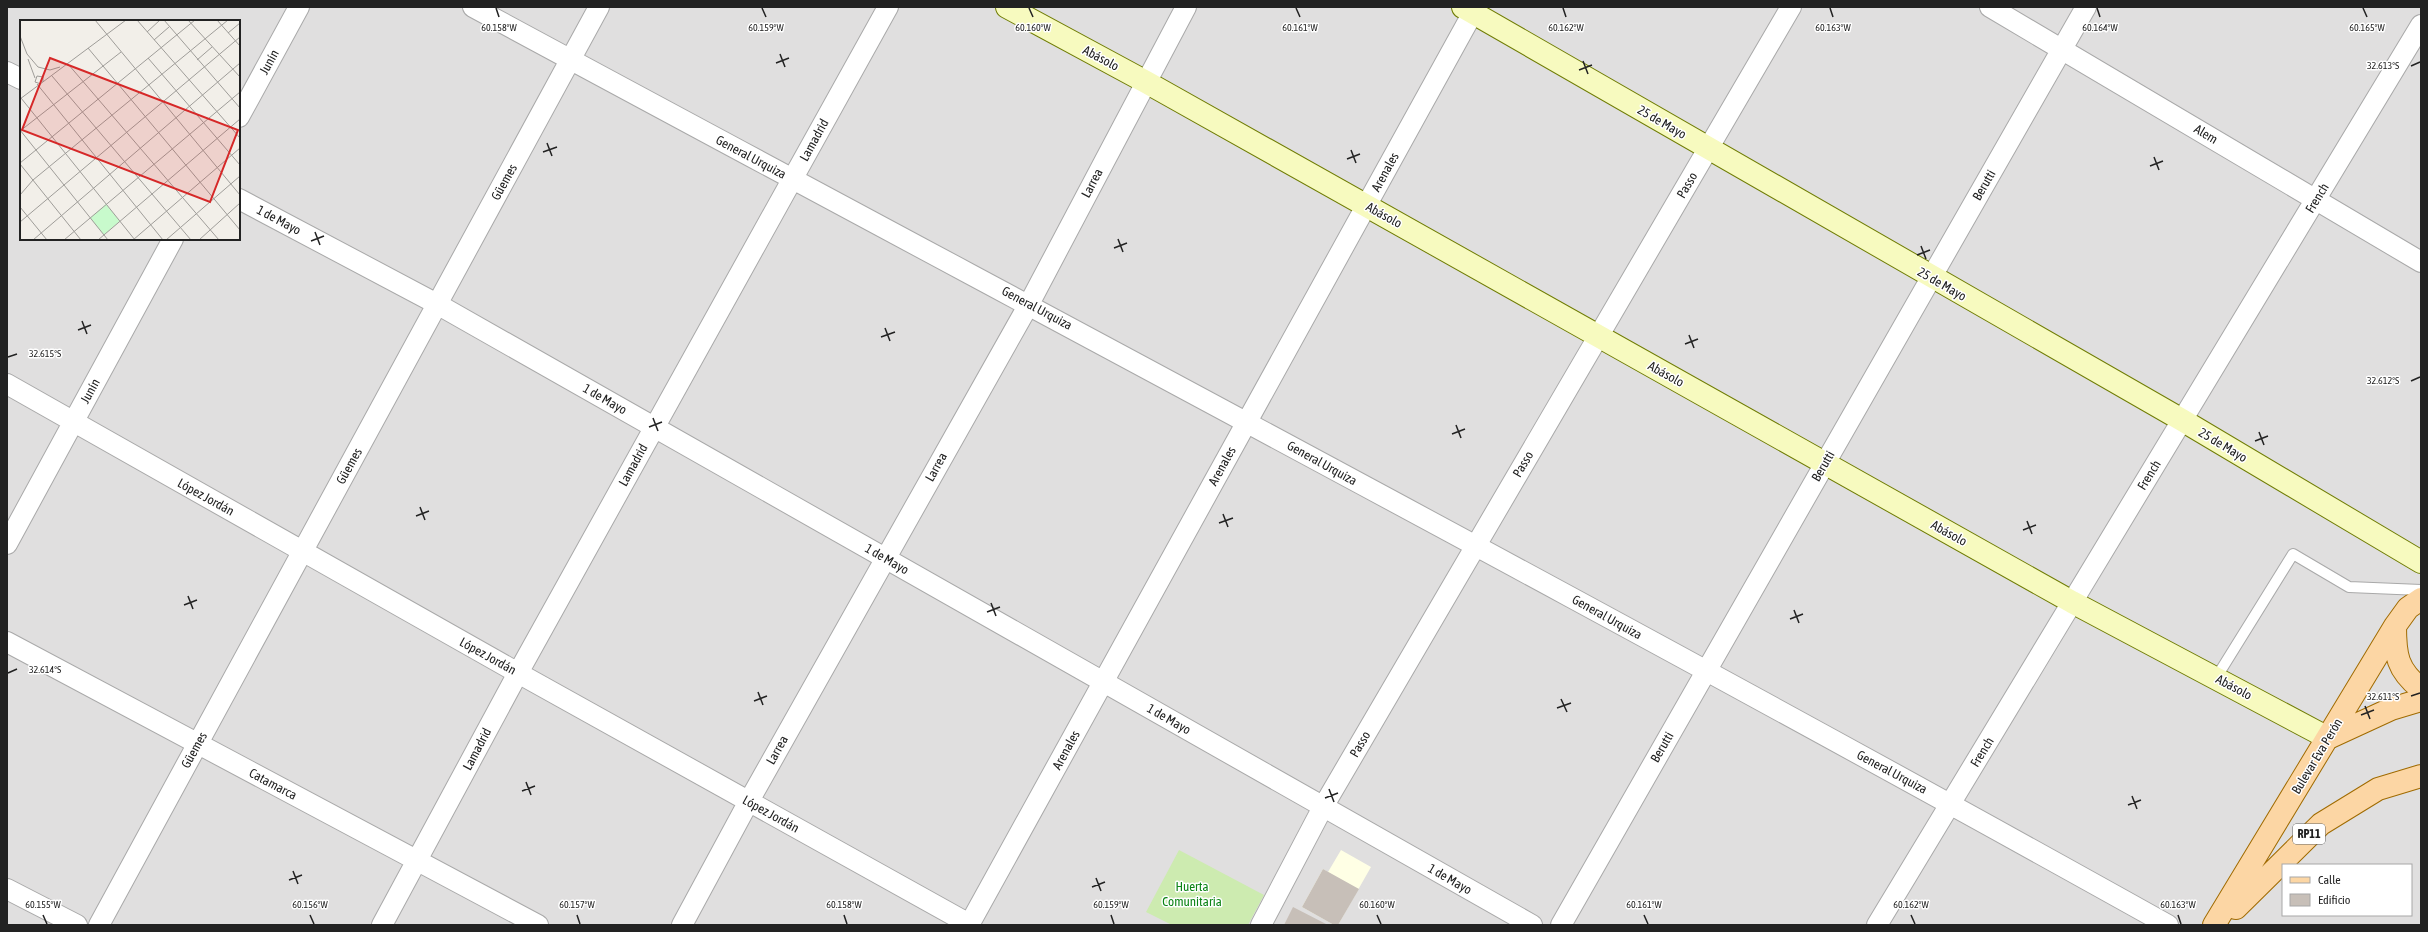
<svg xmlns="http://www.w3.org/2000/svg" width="2428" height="932" font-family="'Asap Condensed',sans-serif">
	<rect width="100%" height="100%" fill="#f2efe9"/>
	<path fill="#e0dfdf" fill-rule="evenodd" d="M7,7H2421V925H7ZM21,21H239V239H21ZM2283,865H2411V915H2283Z"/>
	<path fill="#ffffe5" d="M1341,850L1371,867L1338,925H1334L1302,907L1323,869L1328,872Z"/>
	<path fill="#cdebb0" d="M1179,850L1264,895L1248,925H1172L1146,912Z"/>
	<path fill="#c7bfb8" d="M1323,869L1359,889L1338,925H1334L1302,907Z
		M1293,907L1328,925H1284Z"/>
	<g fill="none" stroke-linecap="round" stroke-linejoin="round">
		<defs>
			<path id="lane" d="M2216,678L2293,554L2349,587L2421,590"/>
			<path id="street" d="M473,7C1038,312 1607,612 2168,925
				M1990,7L2421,262
				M7,72L21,79
				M239,117L299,7
				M239,199L437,304L1532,925
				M7,384L518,673L971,925
				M7,544L173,239
				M7,642L538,925
				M7,889L77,925
				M99,925L599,7
				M382,925L518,673L888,7
				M682,925L749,801L1029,304L1186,7
				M969,925L1476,7
				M1261,925L1323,807L1791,7
				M1561,925L2086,7
				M1877,925L2421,25"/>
			<path id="secondary" d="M1007,7L1146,82L2072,602L2328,738
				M1463,7L2182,420L2421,562"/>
			<path id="primary" d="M2395,626C2395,655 2397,670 2421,689
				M2328,738L2391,709L2421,700
				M2236,908L2321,824L2378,789L2421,776
				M2214,925L2395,626L2408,608L2421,599"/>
		</defs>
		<use href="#lane" stroke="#a9a9a9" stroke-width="12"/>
		<use href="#street" stroke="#a9a9a9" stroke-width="22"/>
		<use href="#secondary" stroke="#707d05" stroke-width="24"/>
		<use href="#primary" stroke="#a06b00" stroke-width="24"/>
		<use href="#lane" stroke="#fff" stroke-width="10"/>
		<use href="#street" stroke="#fff" stroke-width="20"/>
		<use href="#secondary" stroke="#f7fabf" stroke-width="22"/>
		<use href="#primary" stroke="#fcd6a4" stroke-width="22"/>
	</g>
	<path fill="none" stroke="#222" stroke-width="1.5" d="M496,8L499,17M762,8L766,17M1029,8L1033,17M1296,8L1300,17M1563,8L1566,17M1830,8L1833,17M2097,8L2100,17M2363,8L2367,17M780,54L785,67M1583,61L1588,74M776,63L789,58M2411,66L2420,62M1579,70L1592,65M547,143L552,156M1351,150L1356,163M543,152L557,147M2154,157L2159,170M1347,159L1360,154M2150,166L2163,161M315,232L320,245M1118,239L1123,252M311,241L324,236M1921,246L1926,259M1114,248L1127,243M1917,255L1930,250M82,321L87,334M885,328L890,341M78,330L91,325M1689,335L1694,348M881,337L895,332M1685,344L1698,339M8,357L17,354M2411,381L2420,377M653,418L658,431M1456,425L1461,438M649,427L662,422M2259,432L2264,445M1452,434L1465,429M2255,441L2268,436M420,507L425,520M1223,514L1228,527M416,516L429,511M2027,521L2032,534M1219,523L1233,518M2023,530L2036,525M188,596L193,609M991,603L996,616M184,605L197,600M1794,610L1799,623M987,612L1000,607M1790,619L1803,614M8,673L17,669M758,692L763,705M2411,696L2420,693M1561,699L1567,712M754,701L767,696M2365,706L2370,719M1557,708L1571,703M2361,715L2374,710M526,782L531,795M1329,789L1334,802M522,791L535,786M2132,796L2137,809M1325,798L1338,793M2128,805L2141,800M293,871L298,884M1096,878L1101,891M289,880L302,875M1092,887L1105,882M43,915L47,924M310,915L314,924M577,915L580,924M844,915L847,924M1111,915L1114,924M1377,915L1381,924M1644,915L1648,924M1911,915L1915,924M2178,915L2181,924"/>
	<g text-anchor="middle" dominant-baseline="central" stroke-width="3" stroke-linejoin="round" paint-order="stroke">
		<rect fill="#fff" stroke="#646464" stroke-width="1" x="2293" y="824" width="32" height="20" rx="3"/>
		<g font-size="12" font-weight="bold" fill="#222">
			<text x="2309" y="834">RP11</text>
		</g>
		<g font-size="13" fill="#222" stroke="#fff">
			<text transform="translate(1101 58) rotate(28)">Abásolo</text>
			<text transform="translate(269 62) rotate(-61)">Junín</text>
			<text transform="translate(1662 122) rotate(30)">25 de Mayo</text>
			<text transform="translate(2206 134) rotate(31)">Alem</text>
			<text transform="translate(814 140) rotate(-61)">Lamadrid</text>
			<text transform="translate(751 157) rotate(28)">General Urquiza</text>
			<text transform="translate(1385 172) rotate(-61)">Arenales</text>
			<text transform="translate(504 182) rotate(-61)">Güemes</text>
			<text transform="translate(1092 183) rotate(-62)">Larrea</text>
			<text transform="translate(1687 185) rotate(-60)">Passo</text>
			<text transform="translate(1984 185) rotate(-60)">Berutti</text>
			<text transform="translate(2317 198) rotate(-59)">French</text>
			<text transform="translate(1384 215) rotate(29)">Abásolo</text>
			<text transform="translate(279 220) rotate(28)">1 de Mayo</text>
			<text transform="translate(1942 284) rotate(30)">25 de Mayo</text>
			<text transform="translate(1037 308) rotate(28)">General Urquiza</text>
			<text transform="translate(1666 374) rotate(29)">Abásolo</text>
			<text transform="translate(90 391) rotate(-61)">Junín</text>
			<text transform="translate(605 399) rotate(30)">1 de Mayo</text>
			<text transform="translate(2223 445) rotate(31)">25 de Mayo</text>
			<text transform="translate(1322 463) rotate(29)">General Urquiza</text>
			<text transform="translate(1523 464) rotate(-60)">Passo</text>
			<text transform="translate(633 465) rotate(-61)">Lamadrid</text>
			<text transform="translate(349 466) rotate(-61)">Güemes</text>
			<text transform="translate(1222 466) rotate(-61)">Arenales</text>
			<text transform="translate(1823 466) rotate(-60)">Berutti</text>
			<text transform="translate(936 467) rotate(-61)">Larrea</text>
			<text transform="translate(2149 475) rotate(-59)">French</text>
			<text transform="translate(206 497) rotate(29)">López Jordán</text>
			<text transform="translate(1949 533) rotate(29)">Abásolo</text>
			<text transform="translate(887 559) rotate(30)">1 de Mayo</text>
			<text transform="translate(1607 617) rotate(29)">General Urquiza</text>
			<text transform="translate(488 656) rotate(29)">López Jordán</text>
			<text transform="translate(2234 687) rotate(28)">Abásolo</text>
			<text transform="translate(1169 719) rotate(30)">1 de Mayo</text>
			<text transform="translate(1360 744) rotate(-60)">Passo</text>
			<text transform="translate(1662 747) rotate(-60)">Berutti</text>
			<text transform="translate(477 749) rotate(-62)">Lamadrid</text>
			<text transform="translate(194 750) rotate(-61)">Güemes</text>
			<text transform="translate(777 750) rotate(-61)">Larrea</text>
			<text transform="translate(1066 750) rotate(-61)">Arenales</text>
			<text transform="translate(1982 752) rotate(-59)">French</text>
			<text transform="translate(2317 756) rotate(-59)">Bulevar Eva Perón</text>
			<text transform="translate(1892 772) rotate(28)">General Urquiza</text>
			<text transform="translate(273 784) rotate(28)">Catamarca</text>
			<text transform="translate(771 814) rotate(29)">López Jordán</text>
			<text transform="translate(1450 879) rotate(30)">1 de Mayo</text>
		</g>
		<g font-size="13" fill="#0c8416" stroke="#fff">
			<text x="1192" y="886">Huerta<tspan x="1192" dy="15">Comunitaria</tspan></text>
		</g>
	</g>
	<g transform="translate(20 20)">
		<rect width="220" height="220" fill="#f2efe9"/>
		<path d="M86,184L100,201L84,215L70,198Z" fill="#c8facc"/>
		<path fill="none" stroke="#9f9d99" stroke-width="1" d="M75,0L220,175M117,0L220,118M144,0L220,88M168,0L220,57M197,0L220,26M127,12L140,0M208,13L220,3M0,16L7,34L18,47L30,50L40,47M134,20L149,7M68,28L220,210M128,38L220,145M8,39L15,58M177,40L192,27M48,44L199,220M32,56L171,220M17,64L143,220M21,64L15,62L17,56L23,57V62M1,78L115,220M0,79L106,0M0,110L88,220M0,111L101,32M0,143L175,0M0,144L61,220M0,175L13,160L208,0M0,187L27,220M0,202L220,17M13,220L220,43M44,220L220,72M78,220L220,99M113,220L220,128M146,220L220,156M179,220L220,183"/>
		<path fill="#d62828" fill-opacity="0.15" stroke="#d62828" stroke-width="2" d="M30,38L218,110L190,182L2,110Z"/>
		<rect width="220" height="220" fill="none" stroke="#222" stroke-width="2"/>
	</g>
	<g font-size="10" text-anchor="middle" fill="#222" stroke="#fff" stroke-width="3" stroke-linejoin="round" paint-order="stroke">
		<text x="766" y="31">60.159°W</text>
		<text x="1033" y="31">60.160°W</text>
		<text x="1566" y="31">60.162°W</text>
		<text x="2367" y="31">60.165°W</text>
		<text x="499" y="31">60.158°W</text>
		<text x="1300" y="31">60.161°W</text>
		<text x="1833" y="31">60.163°W</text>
		<text x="2100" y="31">60.164°W</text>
		<text x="2383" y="69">32.613°S</text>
		<text x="45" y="357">32.615°S</text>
		<text x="2383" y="384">32.612°S</text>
		<text x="45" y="673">32.614°S</text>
		<text x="2383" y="700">32.611°S</text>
		<text x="43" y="908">60.155°W</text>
		<text x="310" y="908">60.156°W</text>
		<text x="577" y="908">60.157°W</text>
		<text x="844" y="908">60.158°W</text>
		<text x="1111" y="908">60.159°W</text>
		<text x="1377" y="908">60.160°W</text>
		<text x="1644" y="908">60.161°W</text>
		<text x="1911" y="908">60.162°W</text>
		<text x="2178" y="908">60.163°W</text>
	</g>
	<rect width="2428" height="932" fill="none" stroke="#222222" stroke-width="16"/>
	<rect x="2282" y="864" width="130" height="52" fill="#ffffff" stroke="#a7a7a7"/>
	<rect x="2290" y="877" width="20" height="6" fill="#fcd6a4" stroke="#a7a7a7"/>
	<text x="2318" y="884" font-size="12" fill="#222222">Calle</text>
	<rect x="2290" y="894" width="20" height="12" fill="#c7bfb8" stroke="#a7a7a7"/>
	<text x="2318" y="904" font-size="12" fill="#222222">Edificio</text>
</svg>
